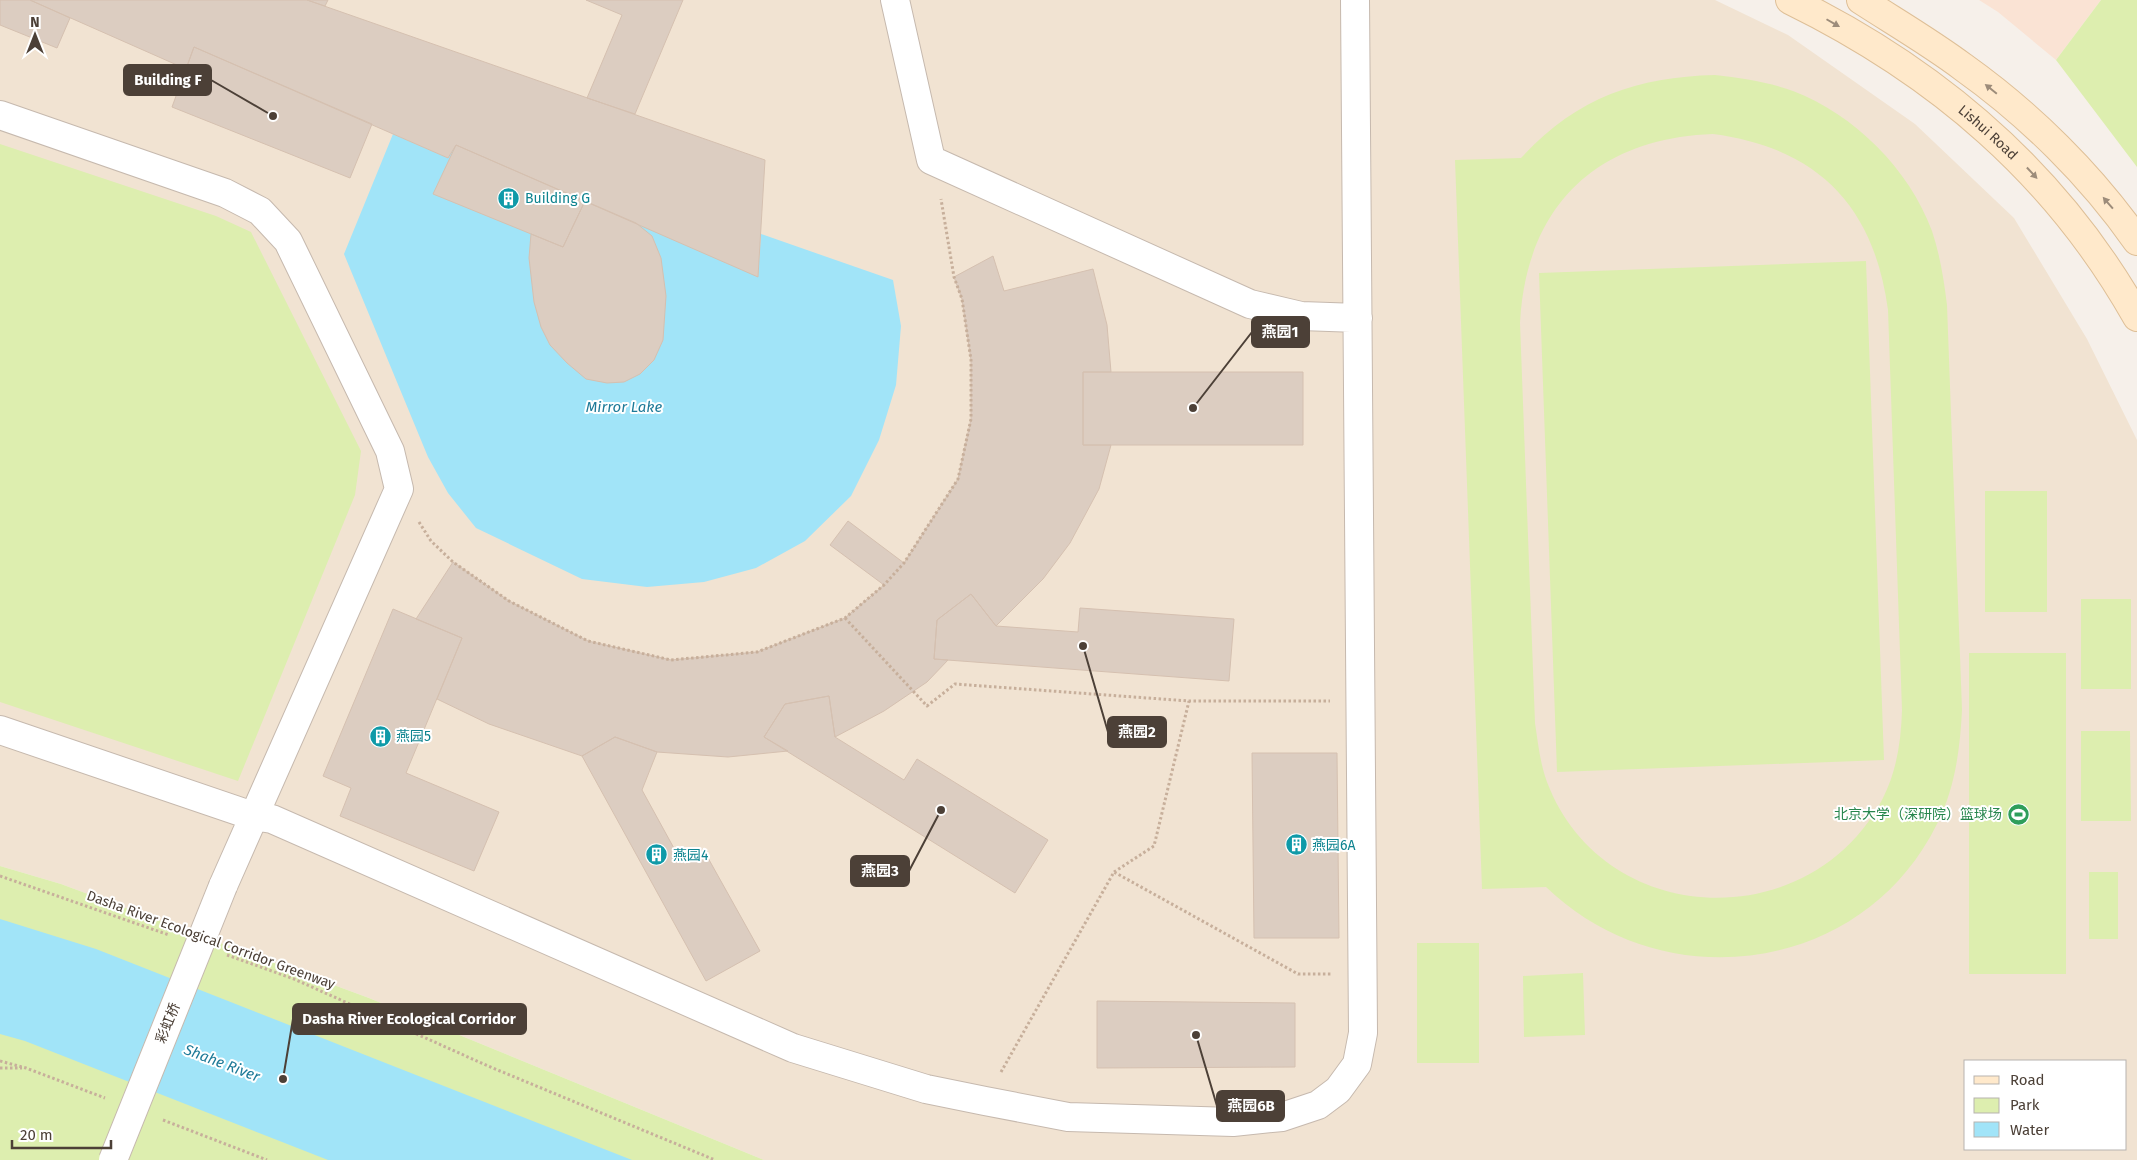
<svg xmlns="http://www.w3.org/2000/svg" width="2137" height="1160" font-family="'Fira Sans','Noto Sans SC',sans-serif">
	<rect width="100%" height="100%" fill="#f6f0ea"/>
	<path fill="#fae3d4" d="M1979,0H2101L2056,60L1998,12Z"/>
	<path fill="#f1e3d2" fill-rule="evenodd" d="M0,0H1715L1788,35L1915,124L2014,218L2087,339L2137,440V1160H764L369,998L61,884L0,866ZM1966,1061H2126V1149H1966Z"/>
	<path fill="#ddeeaf" fill-rule="evenodd" d="M2101,0H2137V167L2056,60Z
		M1715,75C1742,78 1768,82 1793,91C1855,115 1909,169 1932,231C1940,255 1944,280 1947,305L1962,710C1960,750 1955,788 1937,824C1863,974 1664,1001 1546,887L1482,889L1455,160L1521,158C1576,98 1636,77 1715,75ZM1713,134C1818,148 1874,206 1888,310L1902,710C1901,741 1897,770 1883,798C1811,937 1603,930 1547,782C1540,763 1538,743 1535,723L1520,323C1526,206 1597,138 1713,134Z
		M0,144L216,216L251,232L361,451L355,495L238,781L0,702Z
		M1866,261L1884,760L1557,772L1539,273Z
		M1985,491H2047V612H1985Z
		M2081,599H2131V689H2081Z
		M1969,653H2066V974H1969Z
		M2081,731H2130L2131,821H2081Z
		M0,866L61,884L369,998L764,1160H0Z
		M2089,872H2118V939H2089Z
		M1417,943H1479V1063H1417Z
		M1583,973L1585,1035L1524,1037L1523,976Z"/>
	<path fill="#a1e4f8" d="M393,134L448,158L456,145L758,276L761,234L893,280L901,326L896,385L879,440L851,496L805,541L756,568L704,582L647,587L582,579L476,528L448,493L428,457L344,254Z
		M0,919L96,949L632,1160H328L25,1041L0,1034Z"/>
	<path fill="#dccdc1" stroke="#d5c0b0" d="M0,0H30L70,18L57,48L0,25Z
		M30,0H307L765,160L758,277L456,145L448,158L194,47L186,69Z
		M307,0H328L325,6Z
		M586,0H683L635,114L587,98L622,15Z
		M194,47L372,124L350,178L172,107Z
		M456,145L585,201L563,247L433,194Z
		M585,201L636,223L652,236L661,258L666,296L663,340L654,360L640,374L624,382L607,383L586,379L567,363L550,345L541,327L534,302L529,258L531,234L563,247Z
		M993,256L1004,291L1093,269L1107,325L1111,372H1083V445H1111L1099,489L1070,543L1043,579L996,626L971,594L937,620L934,659L948,660L927,682L884,711L835,737L829,696L785,704L764,737L788,751L728,757L657,752L615,737L582,756L489,724L437,699L462,638L416,619L453,562L509,601L588,641L671,660L757,652L845,618L884,585L830,545L848,521L904,563L958,479L971,419V360L962,299L954,277Z
		M1083,372H1303V445H1083Z
		M971,594L996,626L1078,632L1080,608L1234,619L1229,681L934,659L937,620Z
		M393,609L462,638L406,773L499,812L474,871L340,816L351,788L323,776Z
		M829,696L835,737L904,780L917,759L1048,840L1015,893L764,737L785,704Z
		M615,737L657,752L642,790L681,861L703,849L760,951L706,981L582,756Z
		M1252,753H1337L1339,938H1254Z
		M1097,1001L1295,1003V1067L1097,1068Z"/>
	<g fill="none" stroke-linecap="round" stroke-linejoin="round">
		<defs>
			<path id="minor" d="M895,0L931,160L1250,304L1301,316L1358,318
				M0,115L225,193L260,211L288,241L390,451L399,489L223,886
				M0,730L253,816L272,819L793,1048L926,1089L985,1101L1068,1117L1233,1122L1282,1117L1318,1105L1338,1090L1357,1064L1363,1033L1355,0"/>
			<g id="secondary">
				<path id="s1" d="M1790,0C1937,72 2056,173 2137,317"/>
				<path d="M1861,0C1895,22 1931,43 1963,67C2029,114 2091,175 2137,241"/>
			</g>
		</defs>
		<use href="#minor" stroke="#c6b9ae" stroke-width="30"/>
		<use href="#secondary" stroke="#debf97" stroke-width="30"/>
		<path stroke="#c7af9b" stroke-width="3" stroke-dasharray="2.5 2.5" stroke-linecap="butt" d="M419,522L431,541L453,562L509,601L588,641L671,660L757,652L845,618L884,585L904,563L958,479L971,419V360L962,299L954,277L941,199
			M845,618L927,706L955,684L1189,701H1330
			M1114,872L1154,846L1189,701
			M0,876L169,935
			M227,955L294,979L488,1066L715,1160
			M0,1061L26,1068L105,1098
			M0,1068H22
			M1001,1072L1114,872L1298,974H1332
			M163,1120L267,1160"/>
		<use href="#minor" stroke="#fff" stroke-width="28"/>
		<use href="#secondary" stroke="#ffe9cb" stroke-width="28"/>
		<defs>
			<path id="minor-bridge" d="M113,1160L223,886"/>
		</defs>
		<use href="#minor-bridge" stroke="#c6b9ae" stroke-width="30" stroke-linecap="butt"/>
		<use href="#minor-bridge" stroke="#fff" stroke-width="28"/>
	</g>
	<defs><path id="oneway-solid" d="M-6-.8H1V-3.2L6.5 0L1 3.2V.8H-6Z" transform="scale(1.25)"/></defs>
	<g fill="#9d8c7a">
		<use href="#oneway-solid" transform="translate(1833 23) rotate(30)"/>
		<use href="#oneway-solid" transform="translate(1991 89) rotate(-141)"/>
		<use href="#oneway-solid" transform="translate(2032 173) rotate(47)"/>
		<use href="#oneway-solid" transform="translate(2108 203) rotate(-131)"/>
	</g>
	<defs>
		<symbol id="building-disc" viewBox="-11 -11 22 22"><circle r="9.5" fill="#0f9aa8" stroke="#fff"/><path d="M-4-6H4V6H1V3H-1V6H-4ZM-2.5-4.3h1.7v1.8h-1.7ZM.8-4.3h1.7v1.8H.8ZM-2.5-1h1.7V.8h-1.7ZM.8-1h1.7V.8H.8Z" fill="#fff"/></symbol>
		<symbol id="stadium-disc" viewBox="-11 -11 22 22"><circle r="9.5" fill="#2e9e5b" stroke="#fff"/><path d="M0-5a6.5 5 0 1 0 0 10a6.5 5 0 1 0 0-10ZM-3.5-1.8h7v3.6h-7Z" fill="#fff"/></symbol>
	</defs>
	<g fill-rule="evenodd">
		<use href="#building-disc" x="496" y="186" width="25" height="25"/>
		<use href="#building-disc" x="368" y="724" width="25" height="25"/>
		<use href="#stadium-disc" x="2006" y="802" width="25" height="25"/>
		<use href="#building-disc" x="1284" y="832" width="25" height="25"/>
		<use href="#building-disc" x="644" y="842" width="25" height="25"/>
	</g>
	<g text-anchor="middle" dominant-baseline="central" stroke-width="4" stroke-linejoin="round" paint-order="stroke">
		<g font-size="14" fill="#4c4037" stroke="#fff">
			<text stroke="none"><textPath href="#s1" startOffset="239">Lishui Road</textPath></text>
			<text transform="translate(211 940) rotate(20)">Dasha River Ecological Corridor Greenway</text>
			<text transform="translate(168 1023) rotate(-68)">彩虹桥</text>
		</g>
		<g font-size="14" fill="#0d838f" stroke="#fff" text-anchor="start">
			<text x="525" y="198">Building G</text>
			<text x="396" y="736">燕园5</text>
			<text x="1312" y="845">燕园6A</text>
			<text x="673" y="855">燕园4</text>
		</g>
		<g font-size="14" fill="#27864d" stroke="#fff" text-anchor="end">
			<text x="2002" y="814">北京大学（深研院）篮球场</text>
		</g>
		<g font-size="15" font-style="italic" fill="#1e7a98" stroke="#fff">
			<text x="624" y="407">Mirror Lake</text>
			<text transform="translate(222 1063) rotate(21)">Shahe River</text>
		</g>
	</g>
	<path fill="none" stroke="#4c4037" stroke-width="2" d="M273 116L211 80M1193 408L1252 332M1083 646L1108 732M941 810L909 871M283 1079L293 1019M1196 1035L1217 1106"/>
	<g fill="#4c4037" stroke="#fff" stroke-width="2">
		<circle cx="273" cy="116" r="5"/>
		<circle cx="1193" cy="408" r="5"/>
		<circle cx="1083" cy="646" r="5"/>
		<circle cx="941" cy="810" r="5"/>
		<circle cx="283" cy="1079" r="5"/>
		<circle cx="1196" cy="1035" r="5"/>
	</g>
	<g fill="#4c4037" stroke="#4c4037" stroke-width="2">
		<rect x="124" y="65" width="87" height="30" rx="5"/>
		<rect x="1252" y="317" width="57" height="30" rx="5"/>
		<rect x="1108" y="717" width="58" height="30" rx="5"/>
		<rect x="851" y="856" width="58" height="30" rx="5"/>
		<rect x="293" y="1004" width="233" height="30" rx="5"/>
		<rect x="1217" y="1091" width="67" height="30" rx="5"/>
	</g>
	<g font-size="15" text-anchor="middle" font-weight="bold" fill="#fff">
		<text x="168" y="85">Building F</text>
		<text x="1280" y="337">燕园1</text>
		<text x="1137" y="737">燕园2</text>
		<text x="880" y="876">燕园3</text>
		<text x="409" y="1024">Dasha River Ecological Corridor</text>
		<text x="1251" y="1111">燕园6B</text>
	</g>
	<rect x="1964" y="1060" width="162" height="90" fill="#ffffff" stroke="#b7b3af"/>
	<rect x="1974" y="1076" width="25" height="8" fill="#ffe9cb" stroke="#b7b3af"/>
	<text x="2010" y="1085" font-size="15" fill="#4c4037">Road</text>
	<rect x="1974" y="1098" width="25" height="15" fill="#ddeeaf" stroke="#b7b3af"/>
	<text x="2010" y="1110" font-size="15" fill="#4c4037">Park</text>
	<rect x="1974" y="1122" width="25" height="15" fill="#a1e4f8" stroke="#b7b3af"/>
	<text x="2010" y="1135" font-size="15" fill="#4c4037">Water</text>
	<g transform="translate(35 35)" stroke="#ffffff" stroke-width="4" paint-order="stroke">
	<path d="M0-4L9 19L0 12L-9 19Z" fill="#4c4037"/>
	<text y="-8" font-size="14" font-weight="bold" text-anchor="middle" fill="#4c4037">N</text>
	</g>
	<path d="M12 1140v8h99v-8" fill="none" stroke="#4c4037" stroke-width="2.5"/>
	<text x="20" y="1140" font-size="15" fill="#4c4037" stroke="#ffffff" stroke-width="4" paint-order="stroke">20 m</text>
</svg>
